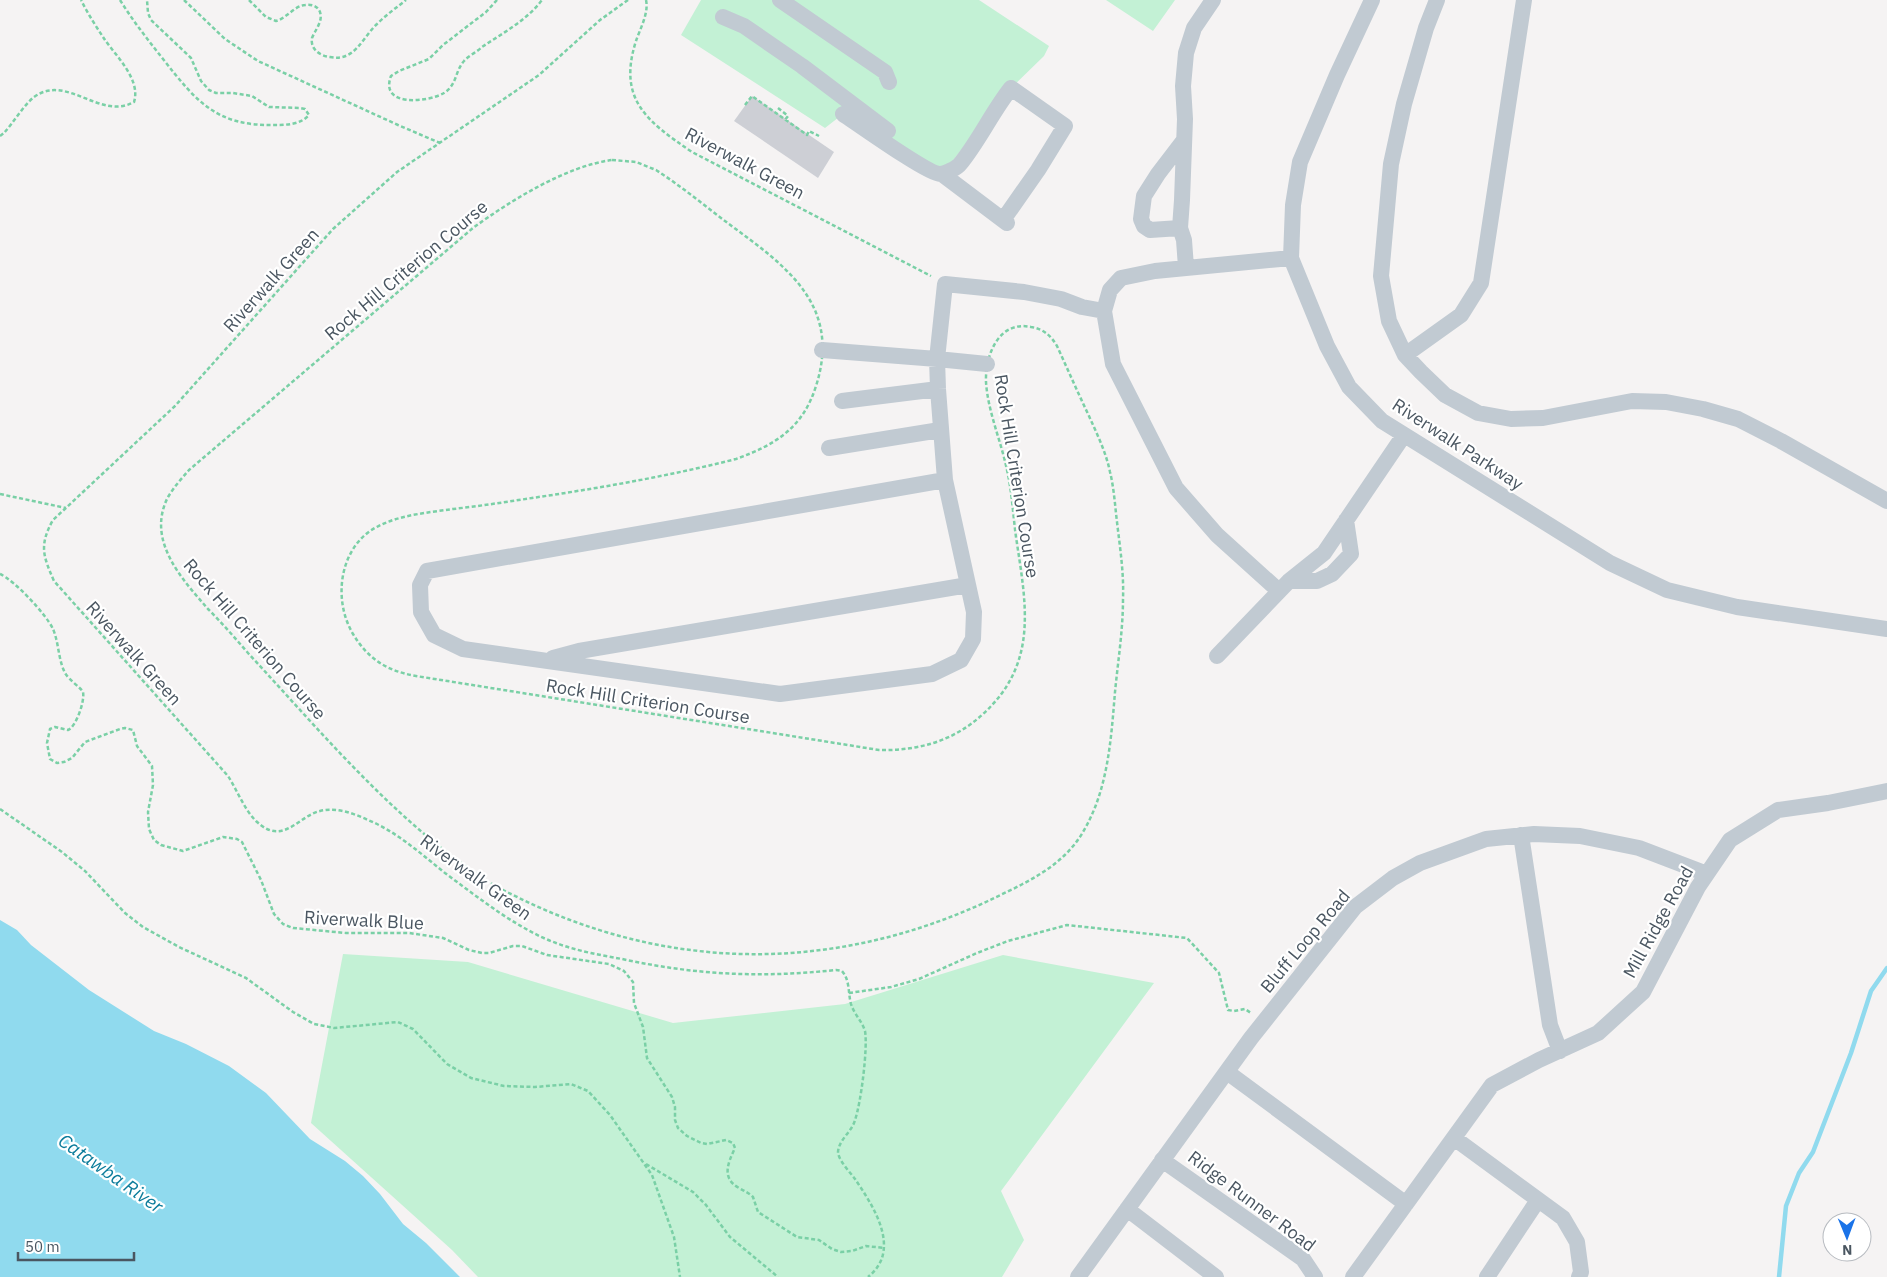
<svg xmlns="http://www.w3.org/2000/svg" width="1887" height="1277" font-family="'IBM Plex Sans',sans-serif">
	<rect width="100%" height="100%" fill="#f5f3f3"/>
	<path fill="#c3f1d5" d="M701,0H979L1049,46L1044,56L1011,88L942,174L843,114L825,128L681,35Z
		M1106,0H1175L1153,31Z
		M343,954L468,962L673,1023L845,1004L1003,955L1154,983L1001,1191L1024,1240L1002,1277H478L452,1250L311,1123Z"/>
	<path fill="#90daee" d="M0,920L17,930L31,945L89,990L154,1031L186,1044L229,1066L266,1093L310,1139L345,1161L363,1176L380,1194L403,1224L426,1243L460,1277H0Z"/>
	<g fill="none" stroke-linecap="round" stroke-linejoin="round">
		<path stroke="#90daee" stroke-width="4.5" d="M1779,1277L1786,1206L1799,1173L1813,1152L1851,1053L1871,991L1887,968"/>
	</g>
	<path fill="#cdcfd5" d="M752,96L834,152L818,178L734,121Z"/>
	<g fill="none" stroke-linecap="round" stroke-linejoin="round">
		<path stroke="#7ad0a6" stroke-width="2.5" stroke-dasharray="4 2.5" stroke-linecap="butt" d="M120,0C133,21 148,40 163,59C196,101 216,126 273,125C286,125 300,125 309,115L305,109L300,108L269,107L252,96L233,93H216L209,90L201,81L191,58L151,20L148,13L147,0
			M184,0L225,39L258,61L398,125L440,143
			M249,0L266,17L276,21C287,18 294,6 305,5C318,3 324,13 319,24C317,29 314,33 312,38C310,49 320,56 330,57C355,62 362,38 377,24C386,15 396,8 406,0
			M497,0L486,12L443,45L429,59L399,71L391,76C379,108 429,102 444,93C457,85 455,71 464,61C468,56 477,52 482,47C503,33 527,20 542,0
			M628,0L600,20L539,75L397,172L333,229L175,406L53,520C39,545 43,556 54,581L228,776C237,790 244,809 256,821C283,847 298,816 320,811C336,807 353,813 368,820C397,832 420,853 445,873C465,888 485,903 506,917C522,927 539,937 556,943C577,951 600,955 622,959C696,975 761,978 836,970L842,971C850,980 848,993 851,1004C854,1014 862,1021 865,1031C868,1047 861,1103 855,1120C852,1132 838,1140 838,1153C840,1162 849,1171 855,1179C874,1207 902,1250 868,1277
			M646,0C649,13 640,29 636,41C617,100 648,122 692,152L931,276
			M745,105L752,96L807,135L809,131L819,136
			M778,108L788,116L785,120
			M0,136L4,133C13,123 24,105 34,97C67,73 100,121 134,102C141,80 117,57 105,40C97,28 88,14 81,0
			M612,160L636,162L656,170C681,186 705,206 729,224C786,266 842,305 816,386C803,428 775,445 736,459C669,476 600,488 532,498C506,502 480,506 453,509C426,513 394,515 370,531C338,554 334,602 353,634C368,659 387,671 416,676L879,750C918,751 954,741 983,714C1039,663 1026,604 1016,537C1013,515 1012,492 1007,470C1001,441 988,412 986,382C985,355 999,320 1031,327C1044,329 1051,336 1057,346C1068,370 1078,393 1089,416C1097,434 1106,452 1110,472C1114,488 1115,506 1117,522C1120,548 1124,573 1123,599C1123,630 1118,661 1115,692C1111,740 1108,790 1083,832C1062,868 1023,884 988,901C831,974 665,972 511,894C485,882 462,864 440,847C369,790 310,720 248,653C235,638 222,623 208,609C181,578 146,540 168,497C174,487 182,478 189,470L473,228C510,201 566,166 612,160Z
			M0,494L66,508
			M0,574C14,580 46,614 53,629C59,643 58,659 65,673C69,680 81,688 83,692C85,701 76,727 68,730L55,727L50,729L47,743L50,759L57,763L64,762L72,758L85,742L120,729L125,728L133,730L137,746L152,766L153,785L148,812L149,829L154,840L161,845L183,851L223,837L237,839L242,842L261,880L274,914L283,924L293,928L346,933H409L443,938L469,950L482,953H489L513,946H522L547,955L609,964L624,971L633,982L634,1003L643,1027L647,1058L672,1097L675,1107V1120L678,1128L687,1136L701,1143L707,1144L726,1140L733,1143L735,1148C728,1163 721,1178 739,1188C744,1191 749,1193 753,1197L758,1212L797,1237L819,1240L832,1249L841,1252L852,1251L866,1246L884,1248
			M0,809L62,852L85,871L125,913L143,927L179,947L246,978L293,1012L314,1024L334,1028L398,1022L413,1029L447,1064L471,1078L504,1086L535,1087L571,1084L588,1091L610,1115L652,1175L674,1237L680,1277
			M849,993L891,987L919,979L977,953L1008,941L1067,925L1187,938L1219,973L1228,1010L1234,1011L1245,1009L1251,1013
			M646,1164L693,1192L706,1205L730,1237L778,1277"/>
		<path stroke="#c1cad2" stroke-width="16" d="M780,0L885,72L889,82
			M1372,0L1337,75L1300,162L1293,205L1291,258L1327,346L1349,387L1382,421L1610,563L1667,590L1737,607L1887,629
			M1437,0L1426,28L1404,104L1391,164L1381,276L1389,321L1405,355L1421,372L1445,395L1478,413L1511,419L1543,418L1632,401L1666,402L1703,409L1738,419L1781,441L1887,501
			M723,17L744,26L802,66L888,131
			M843,114C858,124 928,174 940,174C945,174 957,168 960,164C979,141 992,112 1011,88L1065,126L1038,170L1003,220
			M942,174L1007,223
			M1180,228L1150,230L1144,226L1141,219L1144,196L1158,174L1184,140
			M1186,267L1184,240L1180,228L1182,200L1185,119L1183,86L1186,53L1194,28L1213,0
			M822,350L937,359L938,389L945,480L974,612L973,639L961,660L932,674L780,694L463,649L434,635L421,612L420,585L427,571L945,480
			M1405,355L1461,315L1481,283L1524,0
			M987,364L937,359L945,284L1024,292L1061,299L1082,307L1104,311
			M842,401L938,389
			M829,448L940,430
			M1289,581H1317L1332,574L1351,554L1346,520
			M1279,591L1217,535L1176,488L1113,364L1104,311L1110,290L1121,278L1155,271L1291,258
			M1217,656L1289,581L1324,553L1404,435
			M553,658L579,651L968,585
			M1521,835L1550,1025L1560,1051
			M1227,1072L1406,1204
			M1454,1138L1563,1218L1577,1242L1581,1272L1579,1277
			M1162,1160L1303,1259L1315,1277
			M1127,1209L1216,1277
			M1078,1277L1251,1038L1355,907L1393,878L1420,863L1486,839L1534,834L1580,836L1639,848L1707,874
			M1353,1277L1492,1085L1539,1060L1598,1033L1643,992L1698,887L1730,840L1778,810L1828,803L1887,791
			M1487,1277L1538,1200"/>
	</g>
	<g text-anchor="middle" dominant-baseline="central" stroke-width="4.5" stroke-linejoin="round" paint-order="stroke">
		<g font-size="18" fill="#4a5661" stroke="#fff">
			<text transform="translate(745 163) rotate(28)">Riverwalk Green</text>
			<text transform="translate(406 270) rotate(-40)">Rock Hill Criterion Course</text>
			<text transform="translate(271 280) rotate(-48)">Riverwalk Green</text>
			<text transform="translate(1458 444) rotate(33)">Riverwalk Parkway</text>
			<text transform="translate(1017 476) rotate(81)">Rock Hill Criterion Course</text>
			<text transform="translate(255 639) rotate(49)">Rock Hill Criterion Course</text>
			<text transform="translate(134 653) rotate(48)">Riverwalk Green</text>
			<text transform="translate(648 701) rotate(9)">Rock Hill Criterion Course</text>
			<text transform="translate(476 877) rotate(36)">Riverwalk Green</text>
			<text transform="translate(364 920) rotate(3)">Riverwalk Blue</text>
			<text transform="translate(1658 922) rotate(-61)">Mill Ridge Road</text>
			<text transform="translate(1305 941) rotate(-50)">Bluff Loop Road</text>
			<text transform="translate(1252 1201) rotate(37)">Ridge Runner Road</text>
		</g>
		<g font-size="19" font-style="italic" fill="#0c7c9b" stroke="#fff">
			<text transform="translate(111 1173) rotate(35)">Catawba River</text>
		</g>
	</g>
	<g transform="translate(1847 1237) rotate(179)"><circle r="24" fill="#ffffff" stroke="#b7bbc0"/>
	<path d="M0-4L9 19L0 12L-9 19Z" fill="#1a73e8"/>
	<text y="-8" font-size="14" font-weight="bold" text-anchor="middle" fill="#4a5661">N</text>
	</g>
	<path d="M18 1252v8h116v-8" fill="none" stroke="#4a5661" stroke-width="2.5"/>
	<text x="25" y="1252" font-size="15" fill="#4a5661" stroke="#ffffff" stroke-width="4" paint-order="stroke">50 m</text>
</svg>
